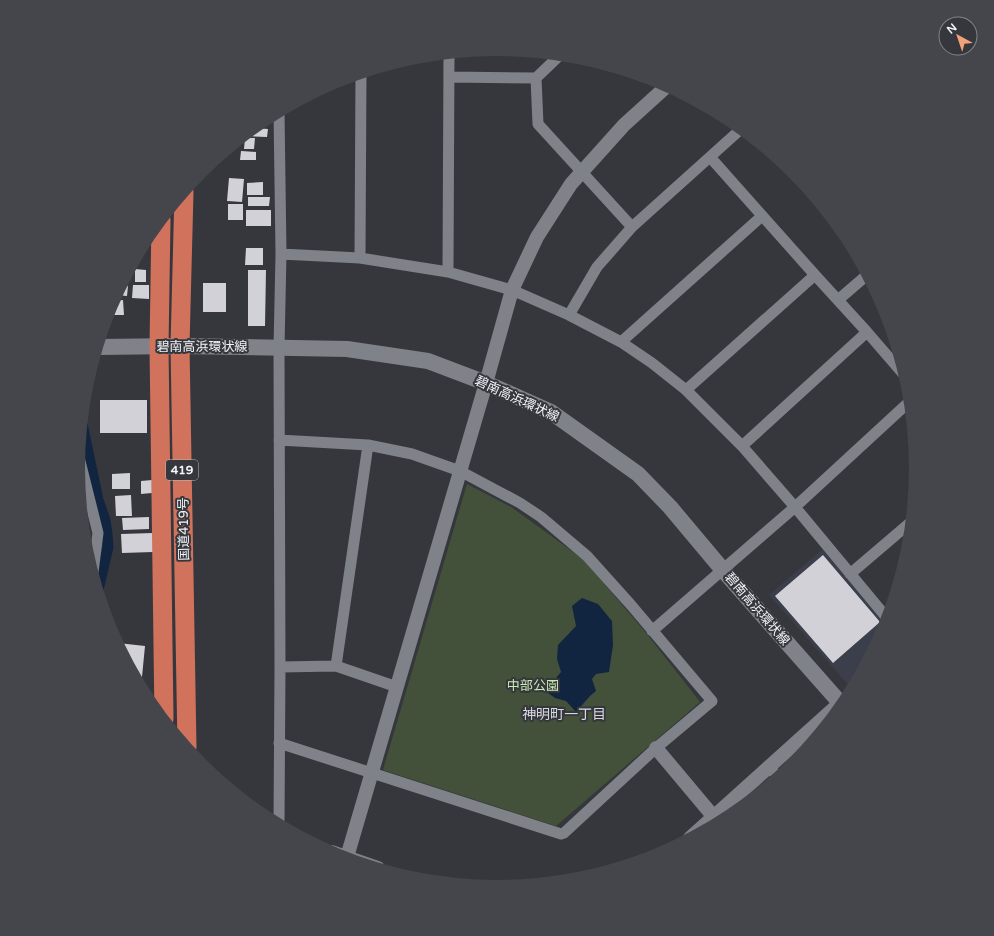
<svg xmlns="http://www.w3.org/2000/svg" width="994" height="936" font-family="'Varela Round','Noto Sans JP',sans-serif">
	<rect width="100%" height="100%" fill="#36373d"/>
	<path fill="#3b3f4b" d="M823,549L886,623L884,629L852,689L769,595Z"/>
	<path fill="#43513b" d="M467,484L511,507L583,559L647,634L700,702L556,826L383,770Z"/>
	<path fill="#112540" d="M582,598L598,604L612,621L613,645L609,672L596,674L592,679L596,691L590,696L576,712L566,701L555,698L548,693L551,684L561,672L557,659L558,645L576,626L572,606Z"/>
	<g fill="none" stroke-linecap="round" stroke-linejoin="round">
		<path stroke="#112540" stroke-width="11" d="M82,424L98,500L105,520L107,534L108,547L98,590"/>
	</g>
	<path fill="#d3d1d8" d="M254,128L268,129L267,137L245,136Z
		M245,138H255L254,149H244Z
		M241,151L256,152V160H240Z
		M229,178L244,179L242,202L227,201Z
		M263,182V195H247V183Z
		M248,197H270L269,206H248Z
		M228,204H243V220H228Z
		M246,210H271V226H246Z
		M246,248H263V265H245Z
		M135,269L146,270V282H135Z
		M248,270H266L265,326H248Z
		M130,271L129,279H125L128,273Z
		M203,283H226V312H203Z
		M133,285H149V299L132,298Z
		M122,286H128L127,296L116,295Z
		M123,300L124,315H108L114,301Z
		M100,400H147V433H100Z
		M130,473V489H112V474Z
		M152,480V493L141,494V481Z
		M131,495L132,516H116L115,496Z
		M149,517V529L123,530L122,518Z
		M153,533V552L122,553L121,534Z
		M823,555L880,622L833,663L775,596Z
		M118,643L145,646L141,687Z"/>
	<g fill="none" stroke-linecap="round" stroke-linejoin="round">
		<path stroke="#7f8289" stroke-width="11" d="M560,55L536,78L538,124L632,227
			M449,77L536,78
			M710,157L815,275L867,332L905,376
			M281,254L360,258L448,272L512,290L569,315L621,342L652,363L686,390L742,446L795,507L887,618
			M360,258L361,73
			M448,272L449,54
			M838,300L867,275
			M569,315L597,267L632,227L741,129
			M621,342L762,216
			M686,390L815,275
			M279,440L368,445L412,454L460,471L520,503L541,517L587,556L631,605L712,701L656,748L564,833L561,834L279,743
			M742,446L867,332
			M79,457L98,533L93,572
			M850,574L911,522
			M652,631L795,507L909,402
			M336,666L368,445
			M280,667L336,666L397,687
			M768,766L778,777
			M279,824L280,667L279,348L281,254L279,111"/>
		<path stroke="#7f8289" stroke-width="14" d="M656,748L713,816
			M690,838L840,703
			M332,852L378,868
			M347,857L486,383L512,290L537,237L571,184L624,125L667,86"/>
		<path stroke="#7f8289" stroke-width="16" d="M98,347L180,346L347,349L428,361L486,383L551,412L638,474L670,507L722,569L842,705"/>
		<path stroke="#d0725c" stroke-width="19" d="M184,192L180,346L187,747
			M161,220L159,347L164,719"/>
	</g>
	<g text-anchor="middle" dominant-baseline="central" stroke-width="4" stroke-linejoin="round" paint-order="stroke">
		<rect fill="#36373d" stroke="#babbc0" stroke-width="1" x="166" y="460" width="32" height="20" rx="3"/>
		<g font-size="12" font-weight="bold" fill="#f3f4f8">
			<text x="182" y="470">419</text>
		</g>
		<g font-size="13" fill="#f3f4f8" stroke="#36373d">
			<text x="202" y="347">碧南高浜環状線</text>
			<text transform="translate(517 399) rotate(25)">碧南高浜環状線</text>
			<text transform="translate(184 529) rotate(-91)">国道419号</text>
			<text transform="translate(757 609) rotate(49)">碧南高浜環状線</text>
		</g>
		<g font-size="13" fill="#c6ebb0" stroke="#36373d">
			<text x="533" y="686">中部公園</text>
		</g>
		<g font-size="14" fill="#d6d8e0" stroke="#36373d">
			<text x="564" y="714">神明町一丁目</text>
		</g>
	</g>
	<path d="M0 0H994V936H0ZM85 468a412 412 0 1 1 824 0a412 412 0 1 1-824 0Z" fill="#45464c" fill-rule="evenodd"/>
	<g transform="translate(958 36) rotate(320)"><circle r="19" fill="#36373d" stroke="#828388"/>
	<path d="M0-3L7 15L0 10L-7 15Z" fill="#f0a27a"/>
	<text y="-6" font-size="11" font-weight="bold" text-anchor="middle" fill="#f3f4f8">N</text>
	</g>
</svg>
